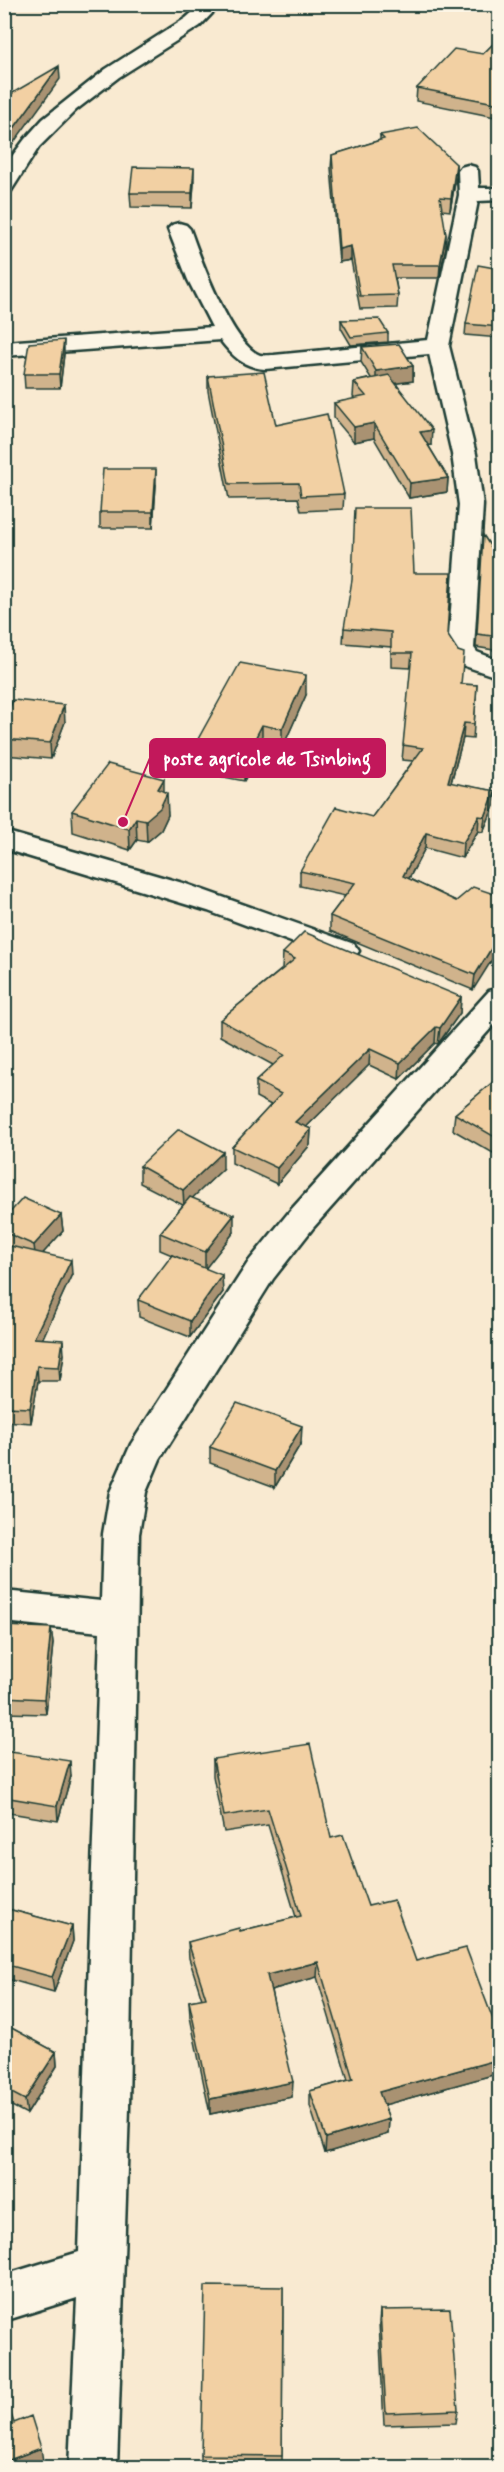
<svg xmlns="http://www.w3.org/2000/svg" width="504" height="2472" font-family="Mynerve,sans-serif">
	<rect width="100%" height="100%" fill="#f9ead1"/>
	<filter id="ink" filterUnits="userSpaceOnUse"><feTurbulence type="fractalNoise" baseFrequency=".0167" numOctaves="2"/><feDisplacementMap in="SourceGraphic" scale="12" xChannelSelector="R" yChannelSelector="G"/><feConvolveMatrix kernelMatrix="1 2 1 2 8 2 1 2 1" color-interpolation-filters="sRGB"/></filter>
	<g filter="url(#ink)">
		<g fill="none" stroke-linecap="round" stroke-linejoin="round">
			<defs>
				<path id="street" d="M202,4H221L200,26L119,77L76,110L39,147L11,191L4,193V167L25,139L43,119L106,69L186,18Z
					M468,165L475,167L478,171L479,188H500V200L478,201L449,346L476,454L483,505L474,648L477,652L500,661V678L459,664L448,649L459,505L452,454L429,354L265,369C244,367 233,357 220,340L4,356V342L212,327L188,280L168,229L172,225L179,223L186,225L190,229C200,257 231,344 260,355C264,356 270,355 274,355L428,340L459,195L458,171L461,167Z
					M4,831L186,884L354,944L359,951L354,958L344,961L334,958L208,911L4,849Z
					M500,988V1018L313,1228L273,1279L160,1459L146,1492L139,1534L129,2108L117,2468H69L77,2298L4,2321V2275L79,2252L100,1632L4,1622V1591L101,1601L103,1534L110,1492L131,1444L249,1261L289,1212L489,991Z"/>
			</defs>
			<use href="#street" stroke="#1f3d34" stroke-width="5"/>
			<use href="#street" fill="#fcf5e5" fill-rule="evenodd"/>
		</g>
		<path fill="#d0b38c" stroke="#1f3d34" stroke-width="1.5" d="M500,37V118L416,101L417,88L483,54Z
			M380,135L456,164V177L450,211L442,210L446,247L439,278H395L398,295L397,308L360,309L351,260L339,262L331,168L332,155L380,140Z
			M194,183L192,208L131,207L130,193Z
			M500,269V338L465,335L466,324Z
			M341,320L388,333V342L351,345L341,328Z
			M362,347L413,366V381L396,383L431,445H428L448,478L447,492L409,498L374,438L354,442L334,418V403L355,399L353,397L354,382L371,378L361,362Z
			M64,354L60,388H25L24,374Z
			M208,376L276,425L344,494L343,509L301,511L298,498L229,499L208,391Z
			M156,485L153,528H100V512Z
			M483,535L500,561V651L476,647Z
			M414,573L447,634L461,684L477,685L473,739L463,738L451,783L495,791L494,806L483,832L478,831L462,858L425,848L409,879L456,901L500,896L473,990L330,931V916L345,896L300,886V871L372,817L413,761L402,760L411,668L391,667V647L343,643L344,628Z
			M306,695L282,749L262,746L244,781L192,771V750Z
			M4,721L65,722L51,759L4,755Z
			M164,792L168,815L161,830L147,842L137,840L130,850L73,832L72,811Z
			M283,953L461,997L460,1013L438,1044L435,1043L399,1079L369,1065L306,1127L311,1129L310,1145L277,1184L232,1163V1147L271,1105L256,1097V1081L273,1065L220,1036V1020L282,969Z
			M500,1076V1157L453,1130L455,1114Z
			M140,1166L223,1169L192,1198L234,1232L205,1268L223,1292L190,1337L139,1317L138,1300L203,1268L160,1250V1233L183,1205L140,1183Z
			M61,1215L63,1231L43,1253L72,1274L42,1339L64,1354L60,1381H38L31,1423L4,1421V1258L9,1249L4,1247V1219Z
			M301,1443L275,1487L210,1463V1447Z
			M4,1626L51,1628L53,1643L46,1714L4,1713Z
			M4,1751L71,1776L58,1821L4,1812Z
			M213,1759L331,1838L368,1906L416,1961L500,2038V2073L384,2105L389,2119L388,2134L325,2153L310,2106V2091L348,2080L317,1977L271,1990L292,2097L210,2114L190,2017L189,2001L202,1999L189,1958L188,1942L240,1931L296,1917L268,1825L224,1832L213,1776Z
			M4,1908L72,1926L73,1941L54,1992L4,1978Z
			M4,2024L56,2052L57,2066L27,2114L4,2102Z
			M283,2287L282,2468H201V2455Z
			M380,2310L458,2410L456,2423L384,2425L379,2322Z"/>
		<path fill="#a99272" stroke="#1f3d34" stroke-width="1.5" d="M59,66L60,79L4,156V142Z
			M456,164V177L450,211L451,198Z
			M194,168V183L192,208V193Z
			M446,234V247L439,278L440,265Z
			M351,246V260L339,262V249Z
			M64,340V354L60,388L59,374Z
			M413,366V381L376,386V371Z
			M374,423V438L354,442V427Z
			M432,430L431,445L419,447L420,432Z
			M156,469V485L153,528V512Z
			M448,478L447,492L409,498L410,483Z
			M306,675V695L282,749V729Z
			M64,705L65,722L51,759L50,743Z
			M464,723L463,738L447,797L448,782Z
			M262,725V746L244,781V760Z
			M164,779V800L167,793L168,815L161,830L147,842L146,820L158,789Z
			M495,791L494,806L483,832L485,817Z
			M479,816L478,831L462,858L463,843Z
			M136,818L137,840L130,850L129,829Z
			M426,833L425,848L402,891L403,876Z
			M500,934V947L473,990L475,975Z
			M461,997L460,1013L438,1044L440,1028Z
			M436,1027L435,1043L399,1079L400,1063Z
			M370,1049L369,1065L295,1138V1122Z
			M311,1129L310,1145L277,1184V1168Z
			M223,1152V1169L184,1206L183,1190Z
			M61,1215L63,1231L36,1261L34,1245Z
			M234,1215V1232L205,1269V1252Z
			M71,1260L72,1274L36,1353L34,1338Z
			M222,1275L223,1292L190,1337V1321Z
			M63,1340L64,1354L60,1381L59,1367Z
			M37,1366L38,1381L31,1423L30,1408Z
			M302,1426L301,1443L275,1487V1471Z
			M51,1628L53,1643L46,1714L44,1699Z
			M70,1761L71,1776L58,1821L57,1806Z
			M72,1926L73,1941L54,1992L52,1977Z
			M318,1962L317,1977L267,1991V1975Z
			M56,2052L57,2066L27,2114L25,2100Z
			M500,2059V2073L377,2107L379,2092Z
			M293,2082L292,2097L210,2114V2099Z
			M389,2119L388,2134L325,2153L326,2138Z
			M41,2448L43,2461L26,2468H4V2462Z"/>
		<path fill="#f2d0a3" stroke="#1f3d34" stroke-width="1.5" d="M500,37V104L417,88L454,49L483,54Z
			M59,66L4,142V98Z
			M418,128L456,164L451,198L440,197L446,234L440,265H392L398,295L360,296L351,246L339,249L332,155L384,139L380,135Z
			M133,167L194,168L192,193H130Z
			M478,265L500,269V327L466,324Z
			M379,319L388,333L351,337L341,320Z
			M64,340L59,374H24L29,343Z
			M399,344L413,366L376,371L362,347Z
			M264,372L276,425L327,414L344,494L301,496L299,483L229,484L208,376Z
			M389,375L432,430L420,432L448,478L410,483L374,423L354,427L334,403L366,396L354,382Z
			M103,469H156L153,512H100Z
			M355,508H411L414,573H451L447,634L458,651L464,653L461,684L477,685L474,724L464,723L448,782L495,791L485,817L479,816L463,843L426,833L403,876L456,901L473,887L500,896V934L475,975L330,916L355,883L300,871L336,807L372,817L423,748L403,745L412,653H391V632L344,628L352,580Z
			M483,535L500,561V637L477,634Z
			M240,663L306,675L282,729L262,725L244,760L192,750Z
			M13,700L64,705L50,743L4,739V721Z
			M108,764L164,779L158,789L167,793L160,808L146,820L136,818L129,829L72,811Z
			M304,932L461,997L440,1028L436,1027L400,1063L370,1049L295,1122L311,1129L277,1168L232,1147L281,1094L256,1081L284,1055L220,1020L295,959L283,953Z
			M500,1076V1140L455,1114Z
			M179,1129L223,1152L183,1190L140,1166Z
			M190,1197L234,1215L205,1252L160,1233Z
			M23,1198L61,1215L34,1245L4,1232V1219Z
			M10,1246L71,1260L34,1338L63,1340L59,1367L37,1366L30,1408L4,1407V1258Z
			M172,1255L222,1275L190,1321L138,1300Z
			M237,1403L302,1426L275,1471L210,1447Z
			M4,1626L51,1628L44,1699L4,1697Z
			M310,1744L331,1838L343,1835L368,1906L394,1900L416,1961L466,1948L500,2038V2059L379,2092L389,2119L326,2138L310,2091L353,2079L318,1962L267,1975L293,2082L210,2099L189,2001L206,1998L188,1942L239,1928L240,1931L301,1916L268,1809L224,1816L213,1759Z
			M4,1751L70,1761L57,1806L4,1797Z
			M4,1908L72,1926L52,1977L4,1964Z
			M4,2024L56,2052L25,2100L4,2089Z
			M205,2286L283,2287L282,2456L201,2455Z
			M450,2309L458,2410L386,2413L380,2310Z
			M4,2393L14,2423L31,2416L41,2448L4,2462Z"/>
	</g>
	<path fill="none" stroke="#c2185b" stroke-width="2" d="M123 822L150 758"/>
	<circle fill="#c2185b" stroke="#fcf5e5" stroke-width="2" cx="123" cy="822" r="6"/>
	<rect fill="#c2185b" stroke="#c2185b" stroke-width="2" x="150" y="739" width="235" height="38" rx="6"/>
	<g font-size="20" text-anchor="middle" font-weight="bold" fill="#fff">
		<text x="267" y="765">poste agricole de Tsinbing</text>
	</g>
	<rect width="504" height="2472" fill="none" stroke="#fcf5e5" stroke-width="24"/>
	<rect x="12" y="12" width="480" height="2448" fill="none" stroke="#1f3d34" stroke-width="2" filter="url(#ink)"/>
</svg>
